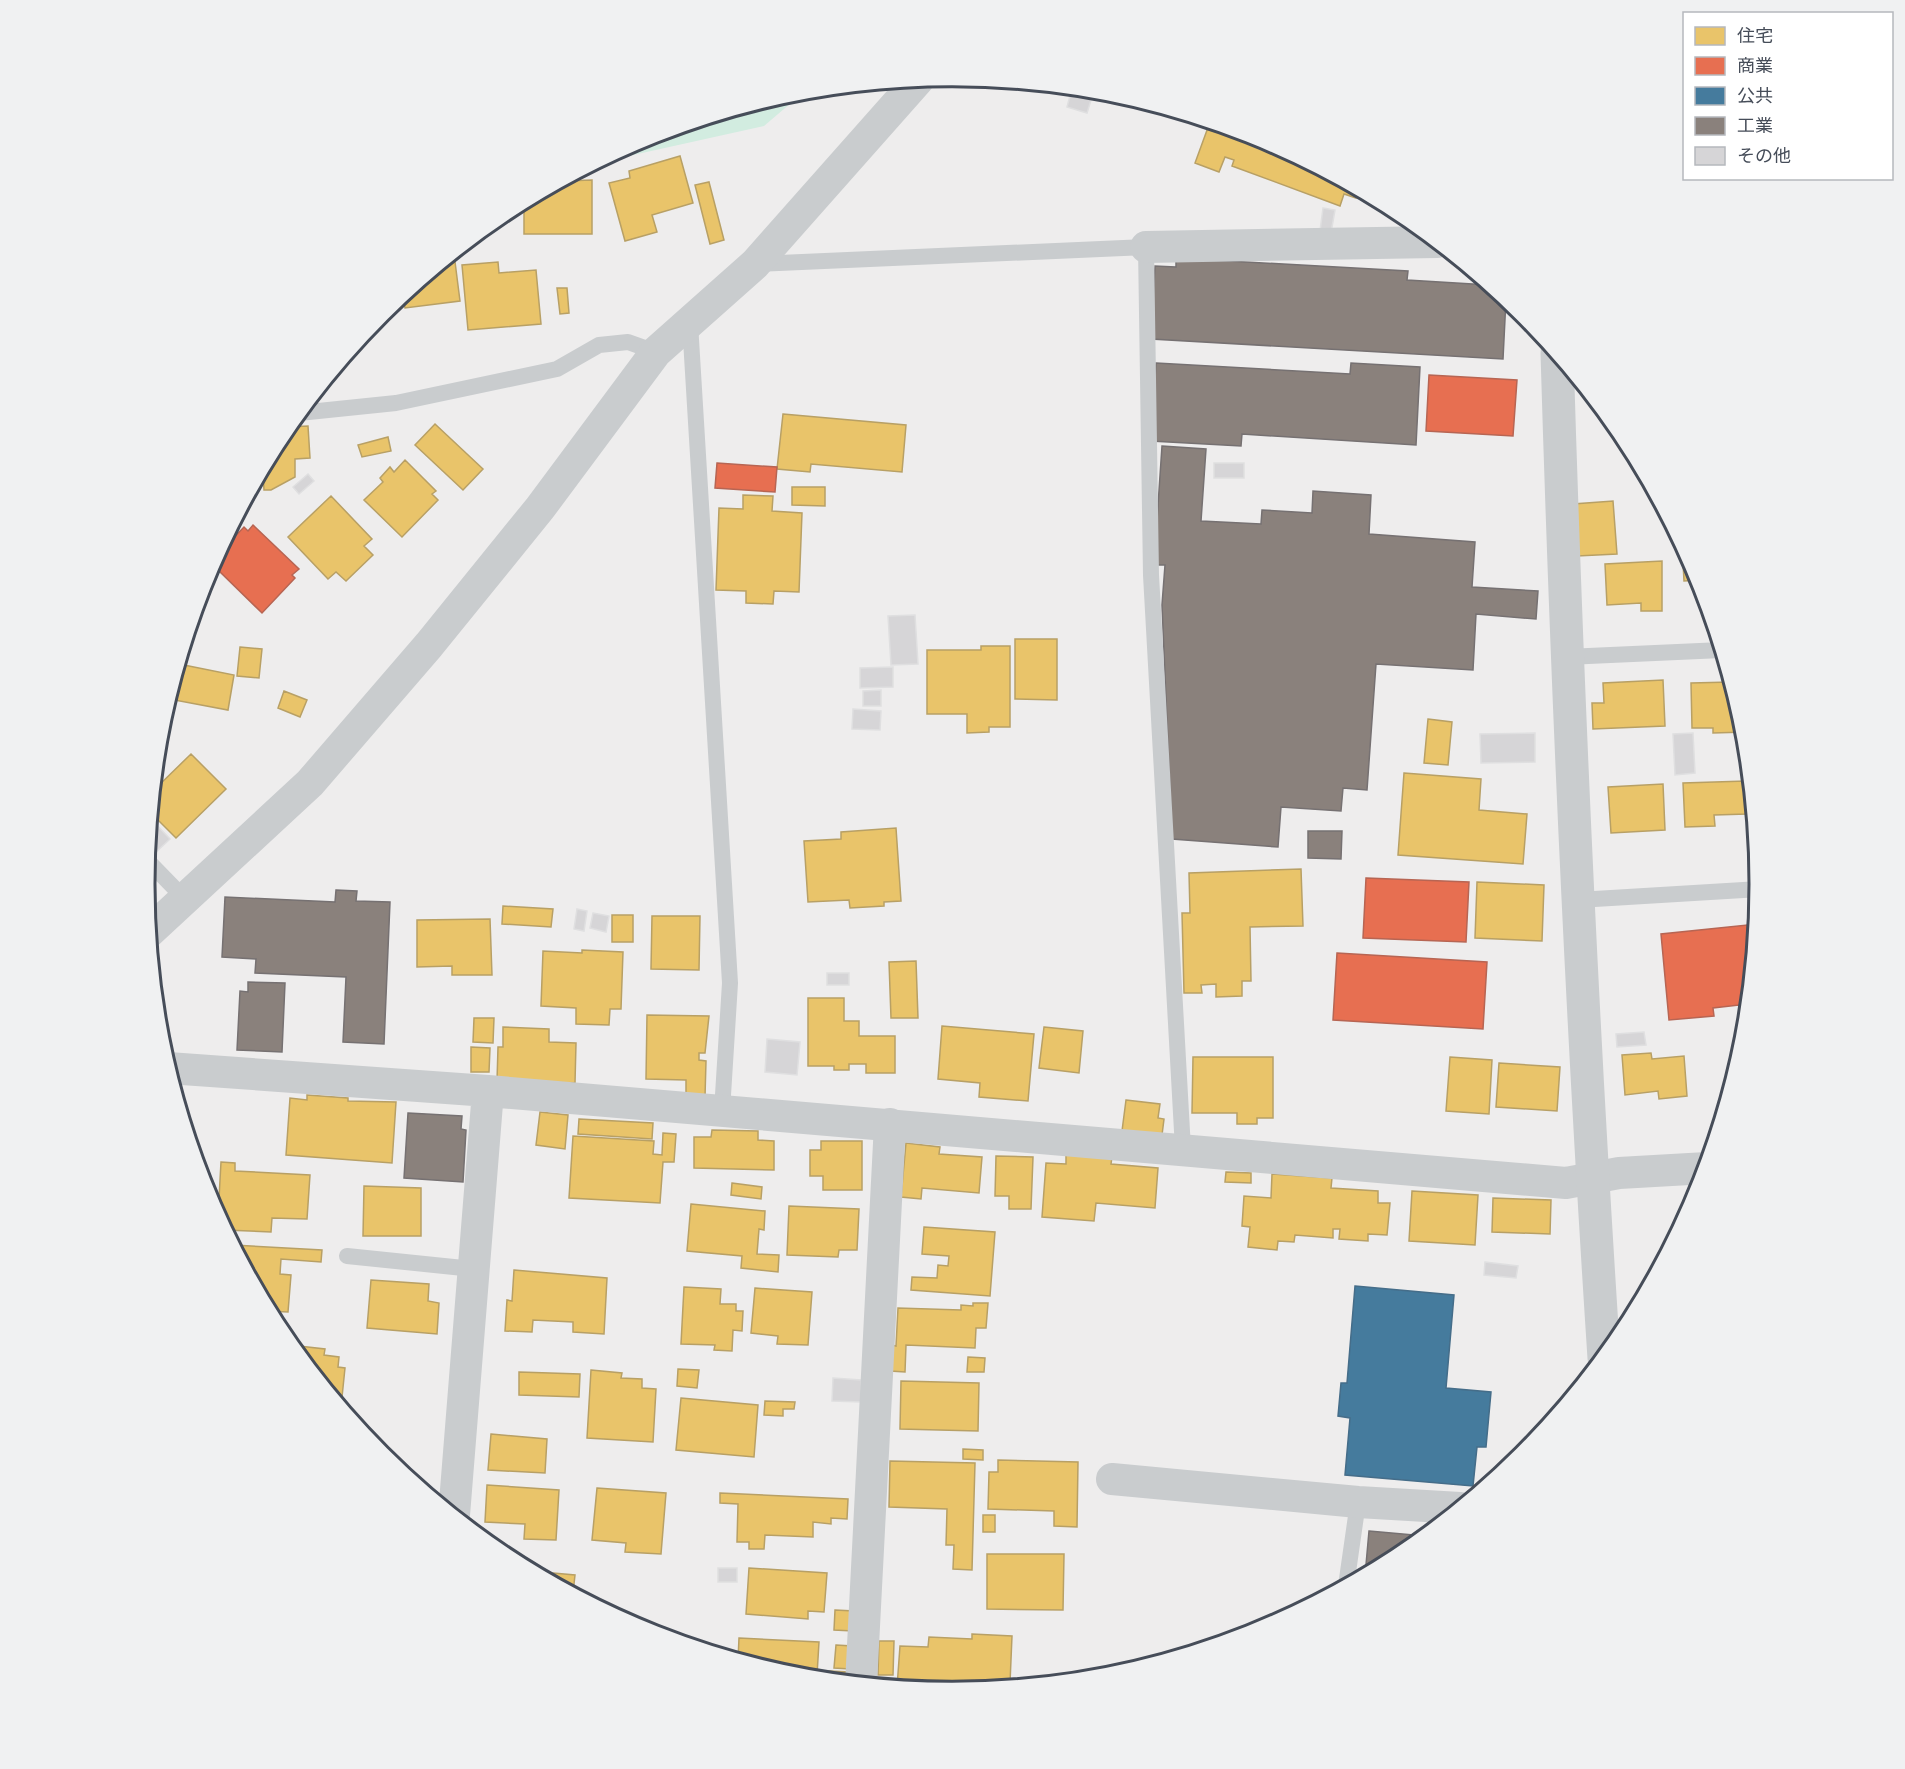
<svg xmlns="http://www.w3.org/2000/svg" width="1905" height="1769" font-family="Poppins,'Noto Sans JP',sans-serif">
	<rect width="100%" height="100%" fill="#eeeded"/>
	<path fill="#d2ece0" d="M805,91L764,126L597,163L644,138Z"/>
	<path fill="#e9c46a" stroke="#b8a065" stroke-width="1.5" d="M1210,122L1262,138L1359,190L1356,198L1344,194L1340,206L1232,166L1234,160L1225,157L1219,172L1195,163Z
		M680,156L693,203L652,215L657,232L625,241L609,183L630,178L629,171Z
		M592,180V234H524V202L564,181Z
		M709,182L724,240L710,244L695,185Z
		M454,254L460,301L405,308L403,295Z
		M498,262L499,273L536,270L541,324L468,330L462,265Z
		M557,288H567L569,313L560,314Z
		M783,414L906,425L902,472L811,464L810,472L777,469Z
		M435,424L483,469L463,490L415,445Z
		M308,426L310,458L295,459V477L271,490H264L263,473H266V463L281,435L287,427Z
		M388,437L391,451L362,457L358,445Z
		M405,460L436,491L432,494L438,500L402,537L364,500L383,482L380,478L390,467L394,472Z
		M792,487H825V506L792,505Z
		M743,495L773,496L772,511L802,513L799,592L774,591L773,604L746,603V591L716,590L719,508L743,509Z
		M331,496L372,539L364,546L373,555L346,581L336,572L328,579L288,537Z
		M1613,501L1617,554L1577,556L1573,504Z
		M1682,544L1699,576L1701,580L1684,581Z
		M1662,561V611H1641V603L1607,605L1605,564Z
		M1015,639H1057V700L1015,699Z
		M981,646H1010V727H989V732L967,733V714H927V650H981Z
		M240,647L262,649L259,678L237,676Z
		M179,664L234,675L228,710L169,699Z
		M1663,680L1665,726L1593,729L1592,703H1604L1603,683Z
		M1731,682L1746,732L1713,733V728H1692L1691,683Z
		M284,691L307,700L300,717L278,708Z
		M1428,719L1452,722L1448,765L1424,763Z
		M191,754L226,789L176,838L151,813L154,790Z
		M1404,773L1481,779L1479,810L1527,814L1523,864L1398,855Z
		M1746,781L1747,814L1714,815L1715,826L1685,827L1683,783Z
		M1663,784L1665,830L1611,833L1608,787Z
		M896,828L901,901L884,902V906L850,908L849,900L808,902L804,841L841,839V832Z
		M1301,869L1303,926L1250,927L1251,981H1242V996L1216,997V984L1201,985L1202,993H1184L1182,913H1190L1189,873Z
		M1477,882L1544,885L1542,941L1475,938Z
		M503,906L553,909L551,927L502,924Z
		M612,915H633V942H612Z
		M652,916H700L699,970L651,969Z
		M490,919L492,975H452V966L417,967V920Z
		M582,950L623,952L621,1009H610L609,1025L576,1024V1008L541,1006L543,951L582,953Z
		M916,961L918,1018H891L889,962Z
		M808,998H844V1021H859V1036H895V1073H866V1064H849V1070H834V1066H808Z
		M647,1015L709,1016L705,1053H699V1060L706,1061L705,1097L686,1096V1080L646,1079Z
		M474,1018H494L493,1043L473,1042Z
		M942,1026L1034,1034L1028,1101L979,1097L980,1083L938,1079Z
		M503,1027L549,1029V1042L576,1043L575,1083L497,1081L498,1047H503Z
		M1044,1027L1083,1031L1079,1073L1039,1068Z
		M471,1047L490,1048L489,1072H471Z
		M1651,1053L1652,1059L1684,1056L1687,1096L1659,1099L1658,1091L1625,1095L1622,1055Z
		M1193,1057H1273V1118H1257V1124H1237V1113H1192Z
		M1450,1057L1492,1060L1489,1114L1446,1111Z
		M1499,1063L1560,1067L1557,1111L1496,1107Z
		M307,1095L348,1098V1101L396,1102L392,1163L286,1155L290,1098L307,1100Z
		M1126,1100L1160,1104L1158,1118L1164,1119L1162,1135L1122,1131Z
		M540,1112L568,1115L565,1149L536,1145Z
		M579,1119L653,1123L652,1139L578,1134Z
		M712,1130L758,1131V1140L774,1141V1170L694,1168V1137H711Z
		M663,1133L676,1134L674,1162H663L660,1203L569,1198L573,1136L654,1141L653,1154L662,1155Z
		M821,1141H862V1190H823V1176H810V1150H821Z
		M906,1143L940,1147L939,1154L982,1157L979,1193L922,1188L921,1199L901,1197Z
		M1066,1154L1112,1157L1111,1164L1158,1168L1155,1208L1096,1203L1094,1221L1042,1217L1046,1163L1066,1164Z
		M996,1156L1033,1157L1031,1209H1009V1196H995Z
		M221,1162L235,1163V1171L310,1175L307,1219L272,1218L271,1232L225,1230L218,1217Z
		M1226,1172L1251,1173V1183L1225,1182Z
		M1272,1174L1332,1178L1331,1188L1378,1191V1203H1390L1387,1235L1368,1234V1241L1339,1239L1340,1229H1333V1238L1295,1235L1294,1242L1278,1241L1277,1250L1248,1247L1250,1227L1242,1226L1244,1196L1271,1198Z
		M732,1183L762,1187L761,1199L731,1195Z
		M364,1186L421,1188V1236H363Z
		M1412,1191L1478,1195L1475,1245L1409,1241Z
		M1493,1198L1551,1200L1550,1234L1492,1232Z
		M691,1204L765,1211L764,1230L759,1229L757,1254L779,1255L778,1272L741,1268L742,1256L687,1251Z
		M789,1206L859,1209L857,1250H839L838,1257L787,1255Z
		M924,1227L995,1232L990,1296L911,1290L912,1277L937,1278L938,1265L948,1266L949,1256L922,1254Z
		M233,1245L322,1250L321,1262L281,1259L280,1274L291,1275L288,1312L268,1311Z
		M514,1270L607,1278L604,1334L573,1332V1322L533,1320L532,1332L505,1331L507,1300L512,1301Z
		M371,1280L429,1284L428,1301L439,1303L437,1334L367,1328Z
		M684,1287L721,1289L720,1304H736V1311H743L742,1331L733,1330L732,1351L714,1350L715,1345L681,1344Z
		M755,1288L812,1292L808,1345L777,1344L778,1336L751,1333Z
		M973,1303H988L986,1328H976L975,1348L906,1345L905,1372L890,1371L891,1345L896,1346L898,1308L961,1310V1305L973,1306Z
		M290,1345L325,1349L324,1355L339,1357L338,1367L345,1368L341,1407Z
		M968,1357L985,1358L984,1372H967Z
		M678,1369L699,1370L697,1388L677,1386Z
		M591,1370L622,1373L621,1378L642,1379V1388L656,1389L653,1442L587,1438Z
		M519,1372L580,1374L579,1397L519,1395Z
		M901,1381L979,1383L978,1431L900,1429Z
		M681,1398L758,1405L754,1457L676,1450Z
		M765,1401L795,1402L794,1409H783V1416L764,1415Z
		M491,1434L547,1439L545,1473L488,1470Z
		M963,1449L983,1450V1460L963,1459Z
		M998,1460L1078,1462L1077,1527L1054,1526V1511L988,1509L989,1472H998Z
		M890,1461L975,1463L972,1570L953,1569L954,1545H946L947,1509L889,1507Z
		M487,1485L559,1490L556,1540L524,1539L525,1524L485,1522Z
		M597,1488L666,1493L661,1554L625,1552L626,1543L592,1540Z
		M720,1493L848,1499L847,1519L831,1518V1524L813,1522V1537L765,1535L764,1549H749V1542H737L738,1504L720,1503Z
		M983,1515H995V1532H983Z
		M987,1554H1064L1063,1610L987,1609Z
		M749,1568L827,1573L824,1612L808,1611V1619L746,1614Z
		M553,1573L575,1575L573,1593L552,1582Z
		M835,1610L854,1611L853,1631L834,1630Z
		M972,1634L1012,1636L1010,1683L978,1681L977,1690L952,1692L897,1687L900,1646L928,1647L929,1637L972,1639Z
		M739,1638L819,1642L817,1675L795,1677L738,1660Z
		M879,1641H894L893,1675H878Z
		M836,1645L852,1646L850,1669L834,1668Z
		M829,1671L850,1672V1682L828,1680Z"/>
	<path fill="#e76f51" stroke="#b76553" stroke-width="1.5" d="M1429,375L1517,380L1513,436L1426,431Z
		M717,463L777,467L775,492L715,488Z
		M253,525L299,569L292,575L295,578L262,613L212,564L217,555L244,527L248,531Z
		M1366,878L1469,882L1466,942L1363,938Z
		M1757,924L1747,1020L1741,1021L1739,1005L1713,1008L1714,1016L1669,1020L1661,934Z
		M1337,953L1487,962L1483,1029L1333,1020Z"/>
	<path fill="#457b9d" stroke="#456d89" stroke-width="1.5" d="M1355,1286L1454,1295L1446,1388L1491,1392L1486,1447H1477L1473,1486L1345,1475L1350,1418L1338,1416L1341,1383H1347Z"/>
	<path fill="#8a817c" stroke="#767172" stroke-width="1.5" d="M1176,258L1408,271L1407,280L1489,285L1506,299L1503,359L1151,339L1155,266L1176,267Z
		M1156,363L1350,374L1351,363L1420,367L1416,445L1242,434L1241,446L1151,441Z
		M1162,446L1206,449L1201,521L1261,524L1262,510L1312,513L1313,491L1371,495L1369,534L1475,542L1472,587L1538,591L1536,619L1476,614L1473,670L1376,664L1367,790L1343,788L1341,811L1281,807L1278,847L1172,839L1162,605L1165,565H1154Z
		M1308,831H1342L1341,859L1308,858Z
		M336,890L357,891L356,901L390,902L384,1044L343,1042L346,977L255,973L256,959L222,957L225,897L335,902Z
		M248,982L285,983L282,1052L237,1050L240,991L248,992Z
		M408,1113L462,1116L461,1129L466,1130L463,1182L404,1178Z
		M1369,1531L1426,1536L1401,1557L1365,1576Z"/>
	<path fill="#d6d5d7" stroke="#dfdfe0" stroke-width="1.5" d="M1072,88L1110,92L1124,96L1106,92L1103,101L1092,97L1087,113L1067,107Z
		M1323,208L1335,210L1331,233L1320,231Z
		M1214,463H1244V478H1214Z
		M308,474L314,481L299,494L293,487Z
		M915,615L918,664L891,665L888,616Z
		M893,667V687L860,688V668Z
		M881,690V706H863V691Z
		M853,709L881,711L880,730L852,729Z
		M1535,733V762L1481,763L1480,734Z
		M1693,733L1695,773L1675,775L1673,734Z
		M151,819L170,839L154,854L148,847Z
		M577,909L587,911L584,931L574,929Z
		M593,913L609,916L606,932L590,928Z
		M827,973H849V985H827Z
		M1644,1032L1646,1045L1617,1047L1616,1034Z
		M767,1039L800,1042L797,1075L765,1072Z
		M1485,1262L1518,1266L1516,1278L1484,1275Z
		M833,1378L861,1380V1402L832,1401Z
		M718,1568H737V1582H718Z"/>
	<g fill="none" stroke-linecap="round" stroke-linejoin="round">
		<path stroke="#c9ccce" stroke-width="16" d="M755,264L1146,247L1151,575L1183,1149
			M690,323L730,983L722,1111
			M299,413L396,403L557,369L599,345L628,342L656,352
			M1566,657L1722,650
			M147,860L185,899
			M1578,900L1760,889
			M347,1256L473,1269
			M1346,1586L1358,1502"/>
		<path stroke="#c9ccce" stroke-width="32" d="M1146,247L1437,242
			M149,932L310,783L429,645L540,508L656,352L755,264L918,80
			M168,1068L488,1091
			M1112,1479L1358,1502L1460,1508
			M454,1515L488,1091L1566,1183L1619,1173L1707,1168
			M861,1684L890,1124"/>
		<path stroke="#c9ccce" stroke-width="33" d="M1557,353C1567,689 1582,1023 1604,1358"/>
	</g>
	<path d="M0 0H1905V1769H0ZM155 884a797 797 0 1 1 1594 0a797 797 0 1 1-1594 0Z" fill="#f0f1f2" fill-rule="evenodd"/>
	<path fill="none" stroke="#464d59" stroke-width="3" d="M155 884a797 797 0 1 1 1594 0a797 797 0 1 1-1594 0Z"/>
	<rect x="1683" y="12" width="210" height="168" fill="#ffffff" stroke="#b5b8bd" stroke-width="1.5"/>
	<rect x="1695" y="27" width="30" height="18" fill="#e9c46a" stroke="#b5b8bd" stroke-width="1.5"/>
	<text x="1737" y="42" font-size="18" fill="#464d59">住宅</text>
	<rect x="1695" y="57" width="30" height="18" fill="#e76f51" stroke="#b5b8bd" stroke-width="1.5"/>
	<text x="1737" y="72" font-size="18" fill="#464d59">商業</text>
	<rect x="1695" y="87" width="30" height="18" fill="#457b9d" stroke="#b5b8bd" stroke-width="1.5"/>
	<text x="1737" y="102" font-size="18" fill="#464d59">公共</text>
	<rect x="1695" y="117" width="30" height="18" fill="#8a817c" stroke="#b5b8bd" stroke-width="1.5"/>
	<text x="1737" y="132" font-size="18" fill="#464d59">工業</text>
	<rect x="1695" y="147" width="30" height="18" fill="#d6d5d7" stroke="#b5b8bd" stroke-width="1.5"/>
	<text x="1737" y="162" font-size="18" fill="#464d59">その他</text>
</svg>
